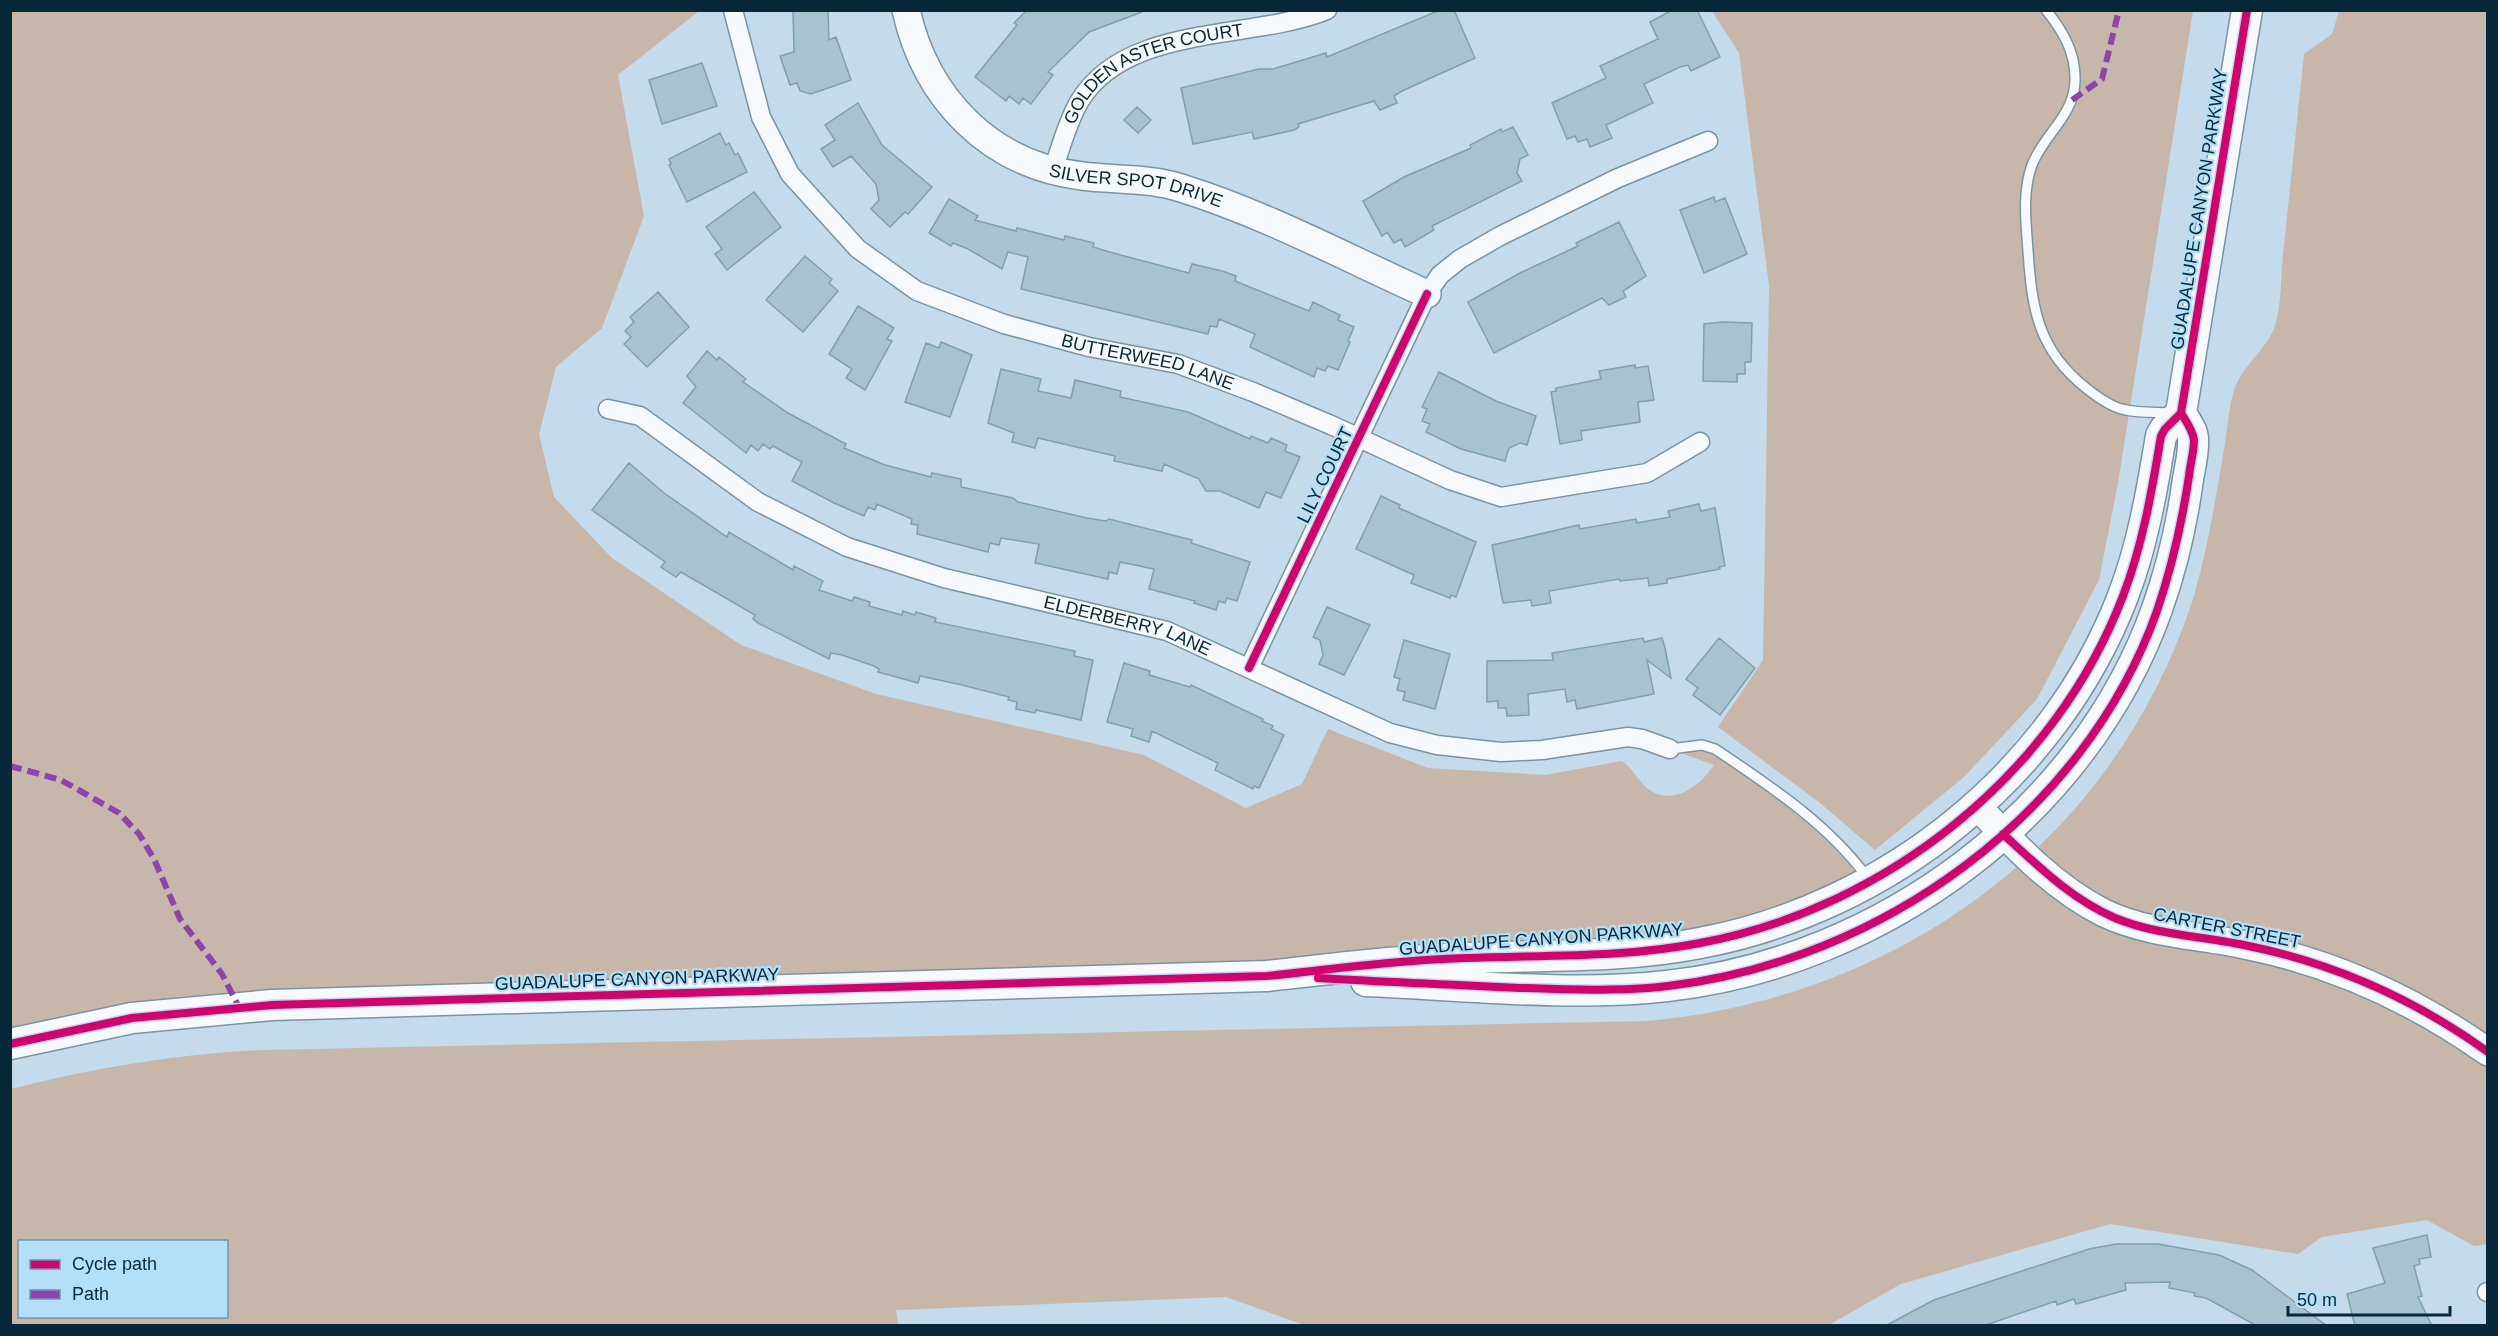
<svg xmlns="http://www.w3.org/2000/svg" width="2498" height="1336" font-family="Arial,sans-serif">
	<rect width="100%" height="100%" fill="#c3dbea"/>
	<path fill="#c7b7ab" fill-rule="evenodd" d="M11,11H699L618,75L644,216L602,328L556,367L539,434L554,497L612,558L741,645L876,694L1144,755L1246,808L1302,784L1328,729L1428,768L1545,775L1622,761C1632,768 1637,779 1647,788C1672,808 1700,786 1714,765L1670,749L1702,745L1792,802L1870,882L1702,943L319,1004L11,1044Z
		M1712,11H2193L2118,483L2099,580L2037,699L1964,777L1875,850L1820,803L1718,727L1763,660L1769,286L1739,53Z
		M2339,11H2487V1244L2474,1246L2427,1220L2322,1237L2298,1254L2110,1224L1901,1284L1827,1326L1304,1325L1226,1297L896,1310L898,1326H11V1089C94,1068 177,1054 263,1050L1648,1021C1898,998 2112,844 2192,602C2208,550 2216,496 2225,443C2228,425 2229,402 2236,385C2245,364 2268,347 2275,326C2281,310 2281,273 2283,255C2290,188 2297,121 2304,54L2332,34ZM20,1242H226V1316H20Z"/>
	<path fill="#a6c3ce" stroke="#80a0aa" stroke-width="1.5" d="M793,10H828L829,40L836,37L851,80L811,94L800,91L797,83L790,85L780,56L794,52Z
		M1027,10H1142V12L1089,32L1048,72L1053,75L1031,104L1023,98L1019,104L1009,96L1006,101L975,77L1017,25L1014,23Z
		M1440,10H1454L1475,58L1402,91L1394,96L1397,103L1380,110L1374,101L1298,124L1299,127L1294,130L1254,139L1252,132L1193,144L1181,88L1259,69H1273L1326,53L1327,57Z
		M1672,10H1697L1720,57L1691,71L1688,65L1680,67L1644,84L1653,103L1606,125L1612,138L1590,147L1587,139L1578,142L1575,136L1567,139L1552,103L1606,78L1600,66L1658,39L1650,22Z
		M702,63L717,106L662,124L649,80Z
		M858,103L882,145L932,187L908,214L905,212L890,227L871,209L879,200L876,184L851,156L833,167L821,149L835,140L825,125Z
		M1137,107L1151,120L1138,133L1124,120Z
		M1513,127L1528,155L1520,159L1517,173L1522,181L1432,226L1434,230L1405,247L1401,239L1394,243L1387,232L1382,236L1363,201L1404,177L1471,148L1470,145L1501,129L1502,132Z
		M720,133L726,145L729,143L735,155L738,153L747,172L687,202L669,165L671,164L669,159Z
		M754,192L781,227L727,270L715,254L722,249L706,227Z
		M1714,197L1715,202L1725,198L1747,254L1704,273L1680,210Z
		M949,199L978,216L975,220L1016,231L1017,228L1064,240L1065,236L1094,243L1093,247L1113,253L1189,273L1192,264L1222,271L1236,276L1235,281L1309,311L1313,302L1340,315L1338,320L1354,327L1348,341L1350,342L1338,370L1328,366L1325,371L1317,368L1314,377L1250,347L1255,334L1219,319L1217,327L1210,326L1208,334L1021,289L1028,257L1008,252L1002,269L968,249L953,243L951,246L929,233Z
		M1619,222L1646,276L1623,291L1626,297L1609,305L1602,298L1494,353L1468,302L1520,273L1578,246L1576,243Z
		M805,256L832,279L829,283L838,291L803,332L766,300Z
		M658,292L689,327L647,367L624,344L631,337L625,331L634,322L630,317Z
		M858,306L894,328L887,339L892,341L865,390L846,378L852,369L829,354Z
		M1723,322L1752,323L1751,362H1745V374H1737V382L1703,381L1704,324Z
		M941,342L972,355L950,417L905,402L926,343L939,348Z
		M707,351L717,360L719,357L746,379L743,382L788,413L846,444L844,448L885,465L931,477L932,473L961,479V487L1013,498L1018,502L1087,518L1106,521L1109,519L1192,540L1191,543L1250,562L1237,601L1227,598L1225,603L1219,601L1216,610L1194,603L1195,601L1149,589L1154,569L1120,562L1117,574L1109,572L1108,579L1035,563L1039,544L1001,538L999,545L990,543L988,552L917,534L918,525L911,524L912,519L877,504L875,510L868,507L864,516L834,503L792,481L802,462L773,446L770,449L763,444L758,451L751,445L746,453L683,403L696,387L687,376Z
		M1635,365V368L1648,366L1654,400L1638,402L1640,422L1581,431L1582,440L1560,444L1551,392L1556,391V388L1601,379L1599,371Z
		M1001,369L1041,379L1038,391L1071,398L1075,380L1121,391L1120,397L1188,412L1250,439L1251,436L1268,443L1271,438L1287,445L1285,451L1300,457L1281,498L1266,492L1259,508L1220,491H1206L1199,479L1164,464L1162,471L1114,461L1115,456L1038,438L1035,448L1012,442L1014,433L988,423Z
		M1439,372L1496,401L1536,416L1527,445L1520,443L1509,448L1505,461L1461,449L1426,432L1430,424L1422,421L1427,409L1422,407Z
		M629,463L664,493L727,537L729,532L793,570L794,566L823,581L819,590L852,601L854,597L870,602L869,606L902,615L903,611L915,615L916,612L936,618L935,622L1075,651L1074,656L1093,660L1081,720L1036,710L1035,713L1016,709L1017,702L1008,700L1009,697L962,685L920,676L918,683L878,672L879,669L874,666L842,655L831,653L829,659L758,623L753,619L755,615L681,572L676,577L661,567L665,562L592,510Z
		M1381,496L1400,505L1399,508L1476,542L1456,597L1451,595L1450,598L1411,583L1414,575L1356,549Z
		M1699,504L1701,511L1715,508L1725,566L1719,567L1720,569L1667,579V583L1649,586L1648,578L1620,581L1619,579L1549,591L1551,603L1532,606L1531,600L1503,603L1492,545L1579,525L1580,529L1636,519L1637,523L1670,517L1668,511Z
		M1327,607L1370,625L1344,675L1319,664L1323,655L1320,640L1313,637Z
		M1643,638L1644,642L1662,638L1665,648L1671,678L1647,660L1654,694L1577,709L1575,700L1567,702L1565,689L1528,694L1529,715L1507,716L1506,708H1498V701L1487,702V661L1553,660L1552,653Z
		M1719,638L1755,668L1720,715L1693,695L1698,688L1686,679Z
		M1404,640L1450,654L1435,709L1403,700L1405,692L1397,690L1400,679L1394,677Z
		M1124,663L1150,671L1149,675L1190,687L1191,685L1263,719L1262,721L1273,726L1271,729L1284,735L1259,788L1254,786L1253,789L1215,770L1218,763L1152,731L1149,742L1131,736L1133,729L1107,722Z
		M2427,1235L2431,1257L2419,1259L2420,1264L2414,1266L2422,1296L2418,1297L2432,1326H2355L2347,1294L2385,1283L2373,1248Z
		M2116,1244H2158L2219,1255L2252,1270L2327,1326H2257L2206,1298L2194,1296L2195,1293L2169,1288L2170,1282L2125,1283L2126,1290L2076,1304L2074,1299L2057,1305L2056,1301L1983,1326H1885L1934,1300L1964,1290L2089,1249Z"/>
	<g fill="none" stroke-linecap="round" stroke-linejoin="round">
		<defs>
			<path id="lane" d="M2046,10C2063,31 2076,53 2075,81C2074,116 2044,134 2032,165C2022,192 2026,223 2028,251C2032,309 2038,350 2086,388C2096,396 2113,408 2126,410C2140,413 2157,412 2171,413
				M1670,749L1702,745L1715,749C1770,786 1827,823 1867,877"/>
			<g id="street">
				<path id="s1" d="M733,10L761,117L790,174L858,249L917,291L1004,324L1089,347L1178,364L1253,392L1331,425L1450,480L1501,497L1647,473L1700,442"/>
				<path id="s2" d="M1053,170C1061,147 1067,123 1079,102C1126,23 1251,41 1327,10"/>
				<path id="s3" d="M608,409L640,416L758,502L847,547L944,578L1167,631L1390,733L1437,745L1501,752L1542,750L1628,737L1642,739L1670,749"/>
				<path d="M1249,668L1427,294L1440,275L1460,259L1500,236L1618,178L1708,141"/>
				<path d="M2487,1292H2488"/>
			</g>
			<g id="secondary">
				<path id="s4" d="M906,10C926,99 990,165 1082,176C1114,180 1151,178 1181,188C1265,214 1347,258 1427,294"/>
				<path d="M1976,805C2014,845 2054,888 2104,913C2148,934 2198,935 2245,945C2335,963 2413,999 2488,1052"/>
			</g>
			<path id="primary" d="M1366,981C1463,985 1570,997 1667,986C1881,962 2084,814 2157,609C2172,567 2182,524 2188,479C2190,467 2194,452 2193,439C2193,430 2185,421 2181,413
				M10,1044L132,1018L272,1005L1267,976C1333,969 1399,960 1466,958C1544,955 1624,958 1700,943C1887,908 2055,774 2123,596C2143,544 2152,490 2161,436L2165,429L2181,413L2247,10"/>
		</defs>
		<use href="#lane" stroke="#7994a2" stroke-width="12"/>
		<use href="#street" stroke="#7994a2" stroke-width="21"/>
		<use href="#secondary" stroke="#7994a2" stroke-width="30"/>
		<use href="#primary" stroke="#7994a2" stroke-width="33"/>
		<use href="#lane" stroke="#f6fafc" stroke-width="9"/>
		<use href="#street" stroke="#f6fafc" stroke-width="18"/>
		<use href="#secondary" stroke="#f6fafc" stroke-width="27"/>
		<use href="#primary" stroke="#f6fafc" stroke-width="30"/>
		<path stroke="#8e44ad" stroke-width="6" stroke-dasharray="12 6" stroke-linecap="butt" d="M2072,100L2102,79L2119,10
			M10,766L61,780L119,813L139,834L154,859L180,919L222,974L239,1007"/>
		<defs>
			<path id="cycleway" d="M1249,668L1427,294
				M2003,834C2038,866 2071,899 2115,918C2156,935 2202,936 2244,945C2334,963 2413,998 2488,1052
				M1318,978C1386,982 1455,985 1523,988C1571,989 1620,992 1668,986C1880,961 2084,816 2157,611C2172,567 2182,522 2189,476C2190,465 2194,452 2194,440C2193,431 2186,421 2181,413
				M10,1044L132,1018L272,1005L1267,976C1333,969 1399,960 1466,958C1544,955 1624,958 1700,943C1887,908 2055,774 2123,596C2143,544 2152,490 2161,436L2165,429L2181,413L2247,10"/>
		</defs>
		<use href="#cycleway" stroke="#b4dff9" stroke-width="11"/>
		<use href="#cycleway" stroke="#d6006c" stroke-width="8"/>
	</g>
	<g text-anchor="middle" dominant-baseline="central" stroke-width="4.5" stroke-linejoin="round" paint-order="stroke">
		<g font-size="18" fill="#072838" stroke="#b4dff9">
			<text stroke="none"><textPath href="#s2" startOffset="154">GOLDEN ASTER COURT</textPath></text>
			<text stroke="none"><textPath href="#s4" startOffset="314">SILVER SPOT DRIVE</textPath></text>
			<text transform="translate(2199 209) rotate(-81)">GUADALUPE CANYON PARKWAY</text>
			<text stroke="none"><textPath href="#s1" startOffset="590">BUTTERWEED LANE</textPath></text>
			<text transform="translate(1325 475) rotate(-64)">LILY COURT</text>
			<text stroke="none"><textPath href="#s3" startOffset="570">ELDERBERRY LANE</textPath></text>
			<text transform="translate(2227 928) rotate(11)">CARTER STREET</text>
			<text transform="translate(1541 939) rotate(-4)">GUADALUPE CANYON PARKWAY</text>
			<text transform="translate(637 979) rotate(-2)">GUADALUPE CANYON PARKWAY</text>
		</g>
	</g>
	<rect width="2498" height="1336" fill="none" stroke="#072838" stroke-width="24"/>
	<rect x="18" y="1240" width="210" height="78" fill="#b4dff9" stroke="#6f96ac" stroke-width="1.5"/>
	<rect x="30" y="1260" width="30" height="9" fill="#d6006c" stroke="#6f96ac" stroke-width="1.5"/>
	<text x="72" y="1270" font-size="18" fill="#072838">Cycle path</text>
	<rect x="30" y="1290" width="30" height="9" fill="#8e44ad" stroke="#6f96ac" stroke-width="1.5"/>
	<text x="72" y="1300" font-size="18" fill="#072838">Path</text>
	<path d="M2288 1306v9h162v-9" fill="none" stroke="#072838" stroke-width="3"/>
	<text x="2297" y="1306" font-size="18" fill="#072838" stroke="#b4dff9" stroke-width="4.5" paint-order="stroke">50 m</text>
</svg>
